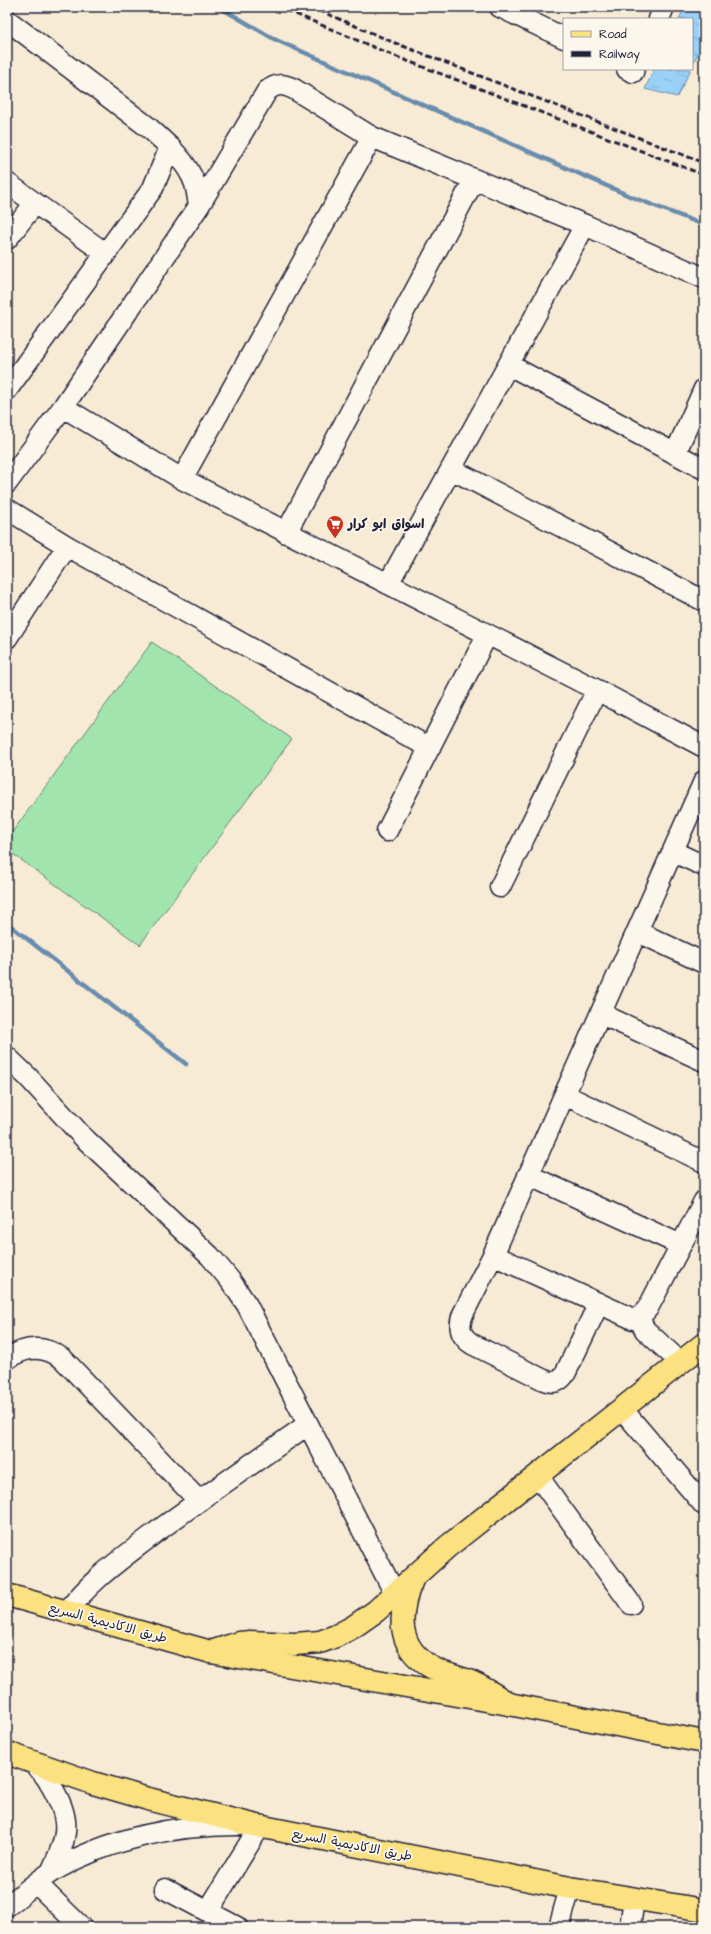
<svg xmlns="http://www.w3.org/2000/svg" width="711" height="1934" font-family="'Architects Daughter','Playpen Sans Arabic',sans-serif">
	<defs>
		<pattern id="water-ripples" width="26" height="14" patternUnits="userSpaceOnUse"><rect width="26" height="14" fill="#99d1f8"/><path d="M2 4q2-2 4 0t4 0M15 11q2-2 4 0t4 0" fill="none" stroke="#84b3d6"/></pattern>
	</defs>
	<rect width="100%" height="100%" fill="#f8ebd6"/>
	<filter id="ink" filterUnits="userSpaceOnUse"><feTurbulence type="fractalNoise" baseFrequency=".025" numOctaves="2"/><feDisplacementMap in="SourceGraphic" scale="8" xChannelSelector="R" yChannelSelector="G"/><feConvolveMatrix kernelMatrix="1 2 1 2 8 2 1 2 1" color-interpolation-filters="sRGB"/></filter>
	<g filter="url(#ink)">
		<path fill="#a2e4ae" stroke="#628374" d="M152,642L292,739L140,945L7,850V839Z"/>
		<path fill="url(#water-ripples)" stroke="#698bac" d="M685,7H704V41L692,66V19H679Z
			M654,69H691L677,97L645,89Z"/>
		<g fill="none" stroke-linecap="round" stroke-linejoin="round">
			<path stroke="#698bac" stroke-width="4.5" d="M219,7L276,40L632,197L704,225
				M7,923L186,1064"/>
			<defs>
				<path id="minor" d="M500,7L564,38
					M659,19L664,7
					M7,20L148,127C166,143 187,161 195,184C197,191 198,199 199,206
					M627,69L633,72L634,69
					M7,183L105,253
					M7,239L35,203
					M509,365L704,469
					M7,390L153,188L170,147
					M63,407L182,479L597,690L704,747
					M675,454L704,389
					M451,469L704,601
					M182,479L372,137
					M7,483L63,407L199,206L267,91C277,83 283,84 294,89L372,137L585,225L704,278
					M7,509L67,546L430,748
					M286,533L474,180
					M388,584L585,225
					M7,638L67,546
					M387,831L487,635
					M674,852L704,866
					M500,887L597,690
					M638,932L704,963
					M601,1014L704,1061
					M7,1057L28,1077L83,1137L210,1256L230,1280L247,1305L395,1594
					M565,1095L704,1162
					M528,1175L681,1245
					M493,1255L633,1319L639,1318L648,1308L704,1201
					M599,1303L566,1372C560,1382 554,1384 544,1380L472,1344C460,1336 458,1327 463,1314L493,1255L704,781
					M639,1318L645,1330L680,1362
					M7,1359C26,1346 44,1345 63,1359L199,1501
					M622,1409L704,1505
					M537,1475L631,1604
					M67,1612C91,1579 123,1558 155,1533C205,1496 256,1461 307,1425
					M34,1762C38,1769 45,1774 49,1782C72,1820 69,1834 51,1872
					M37,1884L81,1927
					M165,1889L237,1927
					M7,1906C22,1895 37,1881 53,1871C108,1839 173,1825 237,1825
					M208,1911L260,1826
					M559,1927L570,1888
					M630,1927L634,1899"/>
				<path id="major" d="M412,1580C398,1613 396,1647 431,1667C443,1674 458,1677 471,1682C485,1688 497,1696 509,1704
					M211,1652L239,1643L250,1642L295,1644L320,1642L336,1636L353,1627L376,1611L447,1547L704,1344"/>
				<path id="highway" d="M7,1595L211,1652L509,1704L704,1742
					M7,1753L93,1783L148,1799L253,1825L570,1888L704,1910"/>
			</defs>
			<use href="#minor" stroke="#22223b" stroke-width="23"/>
			<use href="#major" stroke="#22223b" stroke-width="25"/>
			<use href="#highway" stroke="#22223b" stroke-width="25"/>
			<use href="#minor" stroke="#fbf7ec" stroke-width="20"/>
			<use href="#major" stroke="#fbe180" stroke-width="22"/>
			<use href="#highway" stroke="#fbe180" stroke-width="22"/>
			<path stroke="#22223b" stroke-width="3" stroke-dasharray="6 3" stroke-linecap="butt" d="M279,7L392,55L704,175
				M311,7L395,43L704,163"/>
		</g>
	</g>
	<defs>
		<symbol id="supermarket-pin" viewBox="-11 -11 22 30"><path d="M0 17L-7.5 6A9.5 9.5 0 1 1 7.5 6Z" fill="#c8321e" stroke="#fbf7ec"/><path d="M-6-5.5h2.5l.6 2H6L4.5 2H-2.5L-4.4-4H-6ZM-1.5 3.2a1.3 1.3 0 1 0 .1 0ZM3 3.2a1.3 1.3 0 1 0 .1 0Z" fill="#fff"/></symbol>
	</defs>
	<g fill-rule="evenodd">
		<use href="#supermarket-pin" x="325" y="514" width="20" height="27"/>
	</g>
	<g text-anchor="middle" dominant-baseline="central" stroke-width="3.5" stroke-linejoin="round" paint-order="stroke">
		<g font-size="13" font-weight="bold" fill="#22223b" stroke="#fbf7ec" text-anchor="start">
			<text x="348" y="524">اسواق ابو كرار</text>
		</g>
		<g font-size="13" fill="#22223b" stroke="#fbf7ec">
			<text transform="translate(108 1623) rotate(15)">طريق الاكاديمية السريع</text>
			<text transform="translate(352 1845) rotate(11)">طريق الاكاديمية السريع</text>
		</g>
	</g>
	<rect width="711" height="1934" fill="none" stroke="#fbf7ec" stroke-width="24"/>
	<rect x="12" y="12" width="687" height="1910" fill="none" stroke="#22223b" stroke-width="1.5" filter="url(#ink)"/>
	<rect x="563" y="18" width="130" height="52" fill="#fbf7ec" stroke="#a4a2a5"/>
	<rect x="571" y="31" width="20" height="6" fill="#fbe180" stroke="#a4a2a5"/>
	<text x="599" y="38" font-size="12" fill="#22223b">Road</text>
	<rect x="571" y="51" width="20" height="6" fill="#22223b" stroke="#a4a2a5"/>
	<text x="599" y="58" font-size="12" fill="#22223b">Railway</text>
</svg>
